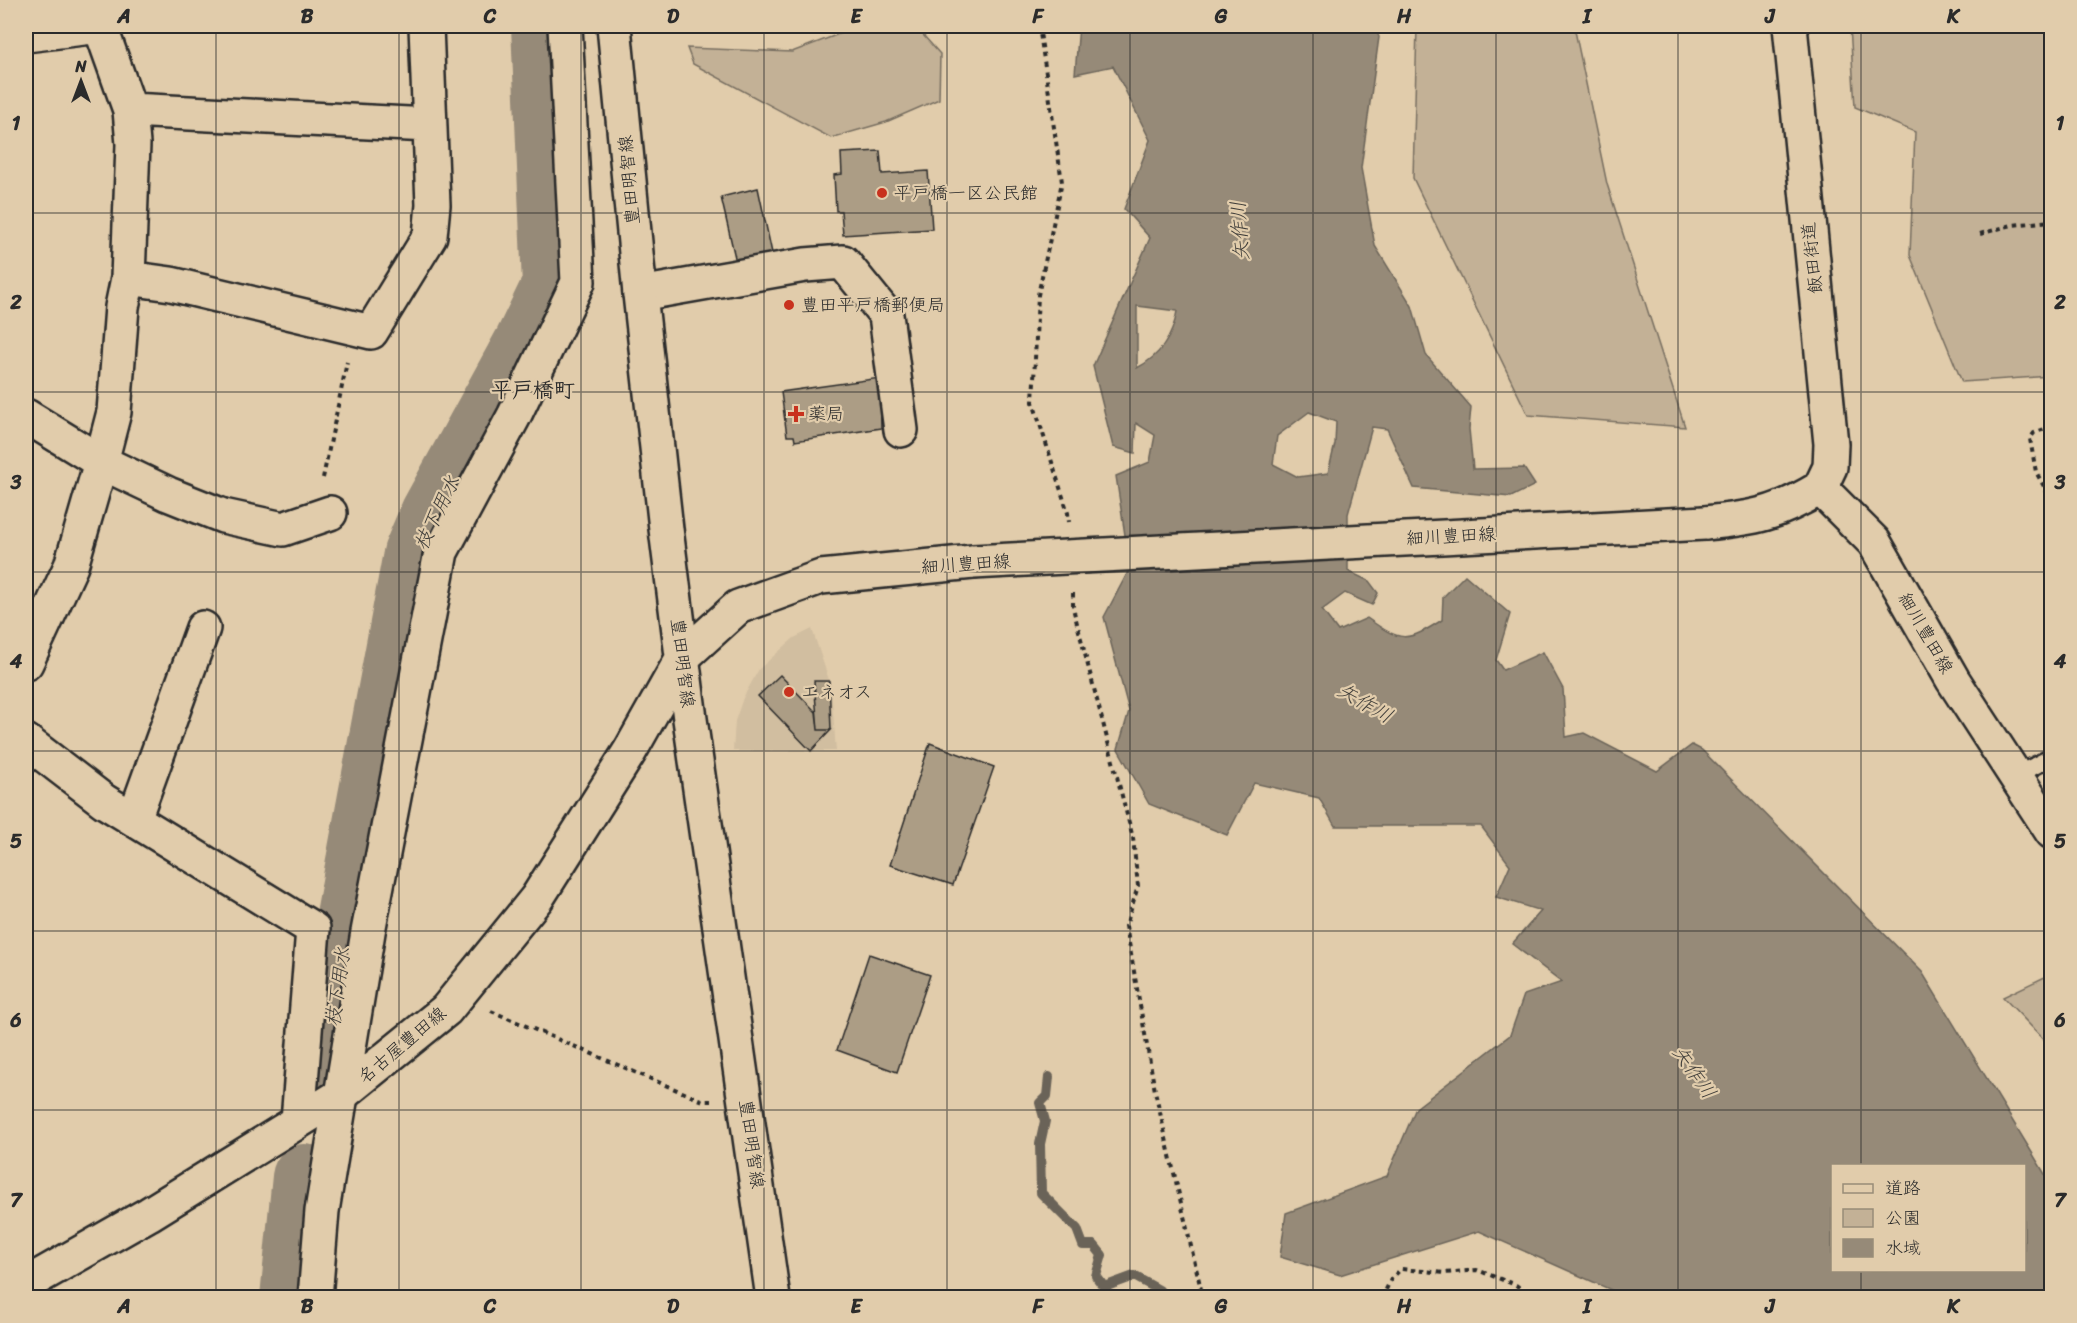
<svg xmlns="http://www.w3.org/2000/svg" width="2077" height="1323" font-family="Sriracha,'Klee One',sans-serif">
	<rect width="100%" height="100%" fill="#e1ccab"/>
	<filter id="ink" filterUnits="userSpaceOnUse"><feTurbulence type="fractalNoise" baseFrequency=".0167" numOctaves="2"/><feDisplacementMap in="SourceGraphic" scale="12" xChannelSelector="R" yChannelSelector="G"/><feConvolveMatrix kernelMatrix="1 2 1 2 8 2 1 2 1" color-interpolation-filters="sRGB"/></filter>
	<g filter="url(#ink)">
		<path fill="#d1bea0" d="M812,629L831,686L836,751H733L735,721L743,698L759,669L794,638Z"/>
		<path fill="#c3b196" stroke="#776e60" stroke-width="1.5" d="M860,26H915L940,54L939,99L886,122L831,138L693,64L687,48L792,52Z
			M1417,26H1574L1607,184L1685,427L1528,415L1413,178Z
			M1850,26H2051V376L1962,382L1910,255L1915,132L1855,107Z
			M2051,974V1047L2003,997Z"/>
		<path fill="#968a78" stroke="#6b6459" stroke-width="1.5" fill-rule="evenodd" d="M1079,26H1374L1379,37L1361,168L1375,246L1412,306L1426,355L1471,407L1469,429L1473,469L1524,468L1535,485L1511,497L1414,488L1387,429L1372,427L1348,514V571L1369,581L1378,593L1372,605L1345,593L1322,610L1338,631L1367,618C1401,642 1406,643 1442,620L1443,597L1465,575L1510,614L1496,660L1503,670L1543,652L1563,689L1566,737L1584,733L1657,771L1692,745L1702,750L1922,972L2051,1184V1297H1620L1616,1292L1479,1231L1340,1275L1280,1257L1286,1213L1387,1176L1416,1108L1510,1035L1524,995L1562,982L1512,944L1541,911L1496,897L1510,865L1481,826H1335L1319,798L1254,783L1227,835L1149,804L1118,749L1129,711L1104,617L1130,568L1116,476L1150,462L1155,435L1136,423L1135,453L1113,447L1093,366L1150,238L1124,209L1150,140L1113,66L1075,74ZM1137,306L1177,311C1173,336 1160,356 1137,368ZM1309,412L1336,422L1335,444L1328,473L1298,477L1273,464L1277,436ZM1832,1166H2024V1270H1832Z"/>
		<g fill="none" stroke-linecap="round" stroke-linejoin="round">
			<path stroke="#6b6459" stroke-width="10" d="M1049,1077L1047,1096L1040,1103L1045,1121L1040,1144L1041,1193L1077,1229L1083,1245H1094L1102,1255L1096,1276L1104,1287L1134,1276L1159,1290L1165,1298"/>
			<path stroke="#968a78" stroke-width="66" d="M328,1053L345,937L416,554L433,514L526,345L555,285L544,26
				M293,1298L305,1177"/>
		</g>
		<path fill="#ac9d85" stroke="#2b2b2b" stroke-width="1.5" d="M880,151L882,174L928,171L932,229L843,235L841,211H836L834,175L842,174L841,153Z
			M758,188L772,253L736,262L721,197Z
			M880,378L881,428L795,441L794,436H787L781,392Z
			M780,675L816,712L818,730H831L811,751L758,696Z
			M814,681H829L831,730H818Z
			M930,743L994,767L953,885L890,865Z
			M869,954L930,975L897,1072L837,1050Z"/>
		<g fill="none" stroke-linecap="round" stroke-linejoin="round">
			<defs>
				<path id="lane" d="M2015,776L2052,757"/>
				<path id="street" d="M100,26L130,110L133,144L128,278L171,284L371,332L430,236L433,205L426,26
					M26,35L100,26
					M130,110L429,125
					M640,294L805,265L843,262L886,315L901,430
					M26,416L101,462L168,494L223,516L283,529L330,513
					M26,663L71,566L101,462L114,412L122,307L128,278
					M26,741L104,801L313,929L298,1121
					M134,819L203,628
					M315,1298L322,1211L368,932L441,552L514,416L578,282L565,26"/>
				<path id="secondary" d="M1790,26L1831,444L1830,467L1820,488
					M1820,488L1874,542L1953,680L2052,832
					M1705,523C1755,518 1777,514 1820,488
					M683,657L738,607L821,577L973,562"/>
				<path id="primary" d="M614,26L640,294L666,529L690,719L773,1298
					M26,1284L149,1214L341,1095L446,1010L537,898L630,751L683,657"/>
			</defs>
			<use href="#lane" stroke="#2b2b2b" stroke-width="21"/>
			<use href="#street" stroke="#2b2b2b" stroke-width="38"/>
			<use href="#secondary" stroke="#2b2b2b" stroke-width="38"/>
			<use href="#primary" stroke="#2b2b2b" stroke-width="38"/>
			<path stroke="#2b2b2b" stroke-width="4" stroke-dasharray="4.5 4.5" stroke-linecap="butt" d="M1039,26L1062,182L1038,295L1033,402L1068,513L1069,522
				M1980,234L2012,225L2052,221
				M2052,426L2034,433L2030,439L2036,472L2052,501
				M323,478L347,362
				M1073,593V608L1133,838L1138,886L1126,926L1155,1091L1203,1298
				M491,1011L703,1101H711
				M1382,1298L1391,1279L1401,1269L1445,1273L1477,1270L1516,1285L1532,1298"/>
			<use href="#lane" stroke="#e1ccab" stroke-width="16"/>
			<use href="#street" stroke="#e1ccab" stroke-width="33"/>
			<use href="#secondary" stroke="#e1ccab" stroke-width="33"/>
			<use href="#primary" stroke="#e1ccab" stroke-width="33"/>
			<defs>
				<path id="secondary-bridge" d="M973,562L1705,523"/>
			</defs>
			<use href="#secondary-bridge" stroke="#2b2b2b" stroke-width="38" stroke-linecap="butt"/>
			<use href="#secondary-bridge" stroke="#e1ccab" stroke-width="33"/>
		</g>
	</g>
	<path fill="none" stroke="#2b2b2b" stroke-width="1.5" stroke-opacity="0.55" d="M216,26V1298M399,26V1298M581,26V1298M764,26V1298M947,26V1298M1130,26V1298M1313,26V1298M1496,26V1298M1678,26V1298M1861,26V1166M26,213H2052M26,392H2052M26,572H2052M26,751H2052M26,931H2052M26,1110H2052M1861,1270V1298"/>
	<g fill="#c8321e" stroke="#e1ccab" stroke-width="2">
		<circle cx="882" cy="193" r="6"/>
		<circle cx="789" cy="305" r="6"/>
		<path d="M793 405h6v6h6v6h-6v6h-6v-6h-6v-6h6z"/>
		<circle cx="789" cy="692" r="6"/>
	</g>
	<g text-anchor="middle" dominant-baseline="central" stroke-width="4.5" stroke-linejoin="round" paint-order="stroke">
		<g font-size="18" fill="#2b2b2b" stroke="#e1ccab">
			<text transform="translate(629 180) rotate(-95)">豊田明智線</text>
			<text transform="translate(1812 258) rotate(-96)">飯田街道</text>
			<text transform="translate(1451 536) rotate(-3)">細川豊田線</text>
			<text transform="translate(966 564) rotate(-4)">細川豊田線</text>
			<text transform="translate(1926 633) rotate(60)">細川豊田線</text>
			<text transform="translate(683 663) rotate(83)">豊田明智線</text>
			<text transform="translate(402 1045) rotate(-40)">名古屋豊田線</text>
			<text transform="translate(752 1144) rotate(82)">豊田明智線</text>
		</g>
		<g font-size="18" fill="#2b2b2b" stroke="#e1ccab" text-anchor="start">
			<text x="894" y="193">平戸橋一区公民館</text>
			<text x="801" y="305">豊田平戸橋郵便局</text>
			<text x="808" y="414">薬局</text>
			<text x="801" y="692">エネオス</text>
		</g>
		<g font-size="20" font-style="italic" fill="#403e3a" stroke="#e1ccab">
			<text transform="translate(1240 231) rotate(-94)">矢作川</text>
			<text transform="translate(437 513) rotate(-64)">枝下用水</text>
			<text transform="translate(1365 703) rotate(30)">矢作川</text>
			<text transform="translate(338 987) rotate(-82)">枝下用水</text>
			<text transform="translate(1694 1072) rotate(55)">矢作川</text>
		</g>
		<g font-size="21" font-weight="bold" fill="#2b2b2b" stroke="#e1ccab">
			<text x="533" y="390">平戸橋町</text>
		</g>
	</g>
	<rect width="2077" height="1323" fill="none" stroke="#e1ccab" stroke-width="66"/>
	<rect x="1831" y="1164" width="195" height="108" fill="#e1ccab" stroke="#988c78" stroke-width="1.5"/>
	<rect x="1843" y="1184" width="30" height="9" fill="#e1ccab" stroke="#988c78" stroke-width="1.5"/>
	<text x="1885" y="1194" font-size="18" fill="#2b2b2b">道路</text>
	<rect x="1843" y="1209" width="30" height="18" fill="#c3b196" stroke="#988c78" stroke-width="1.5"/>
	<text x="1885" y="1224" font-size="18" fill="#2b2b2b">公園</text>
	<rect x="1843" y="1239" width="30" height="18" fill="#968a78" stroke="#988c78" stroke-width="1.5"/>
	<text x="1885" y="1254" font-size="18" fill="#2b2b2b">水域</text>
	<g transform="translate(81 81)" stroke="#e1ccab" stroke-width="4.5" paint-order="stroke">
	<path d="M0-4.5L10 22L0 15L-10 22Z" fill="#2b2b2b"/>
	<text y="-9" font-size="16" font-weight="bold" text-anchor="middle" fill="#2b2b2b">N</text>
	</g>
	<rect x="33" y="33" width="2011" height="1257" fill="none" stroke="#2b2b2b" stroke-width="2"/>
	<g font-size="20" text-anchor="middle" font-weight="bold" fill="#2b2b2b">
		<text x="124" y="23">A</text>
		<text x="307" y="23">B</text>
		<text x="490" y="23">C</text>
		<text x="673" y="23">D</text>
		<text x="856" y="23">E</text>
		<text x="1038" y="23">F</text>
		<text x="1221" y="23">G</text>
		<text x="1404" y="23">H</text>
		<text x="1587" y="23">I</text>
		<text x="1770" y="23">J</text>
		<text x="1953" y="23">K</text>
		<text x="16" y="130">1</text>
		<text x="2060" y="130">1</text>
		<text x="16" y="309">2</text>
		<text x="2060" y="309">2</text>
		<text x="16" y="489">3</text>
		<text x="2060" y="489">3</text>
		<text x="16" y="668">4</text>
		<text x="2060" y="668">4</text>
		<text x="16" y="848">5</text>
		<text x="2060" y="848">5</text>
		<text x="16" y="1027">6</text>
		<text x="2060" y="1027">6</text>
		<text x="16" y="1207">7</text>
		<text x="2060" y="1207">7</text>
		<text x="124" y="1313">A</text>
		<text x="307" y="1313">B</text>
		<text x="490" y="1313">C</text>
		<text x="673" y="1313">D</text>
		<text x="856" y="1313">E</text>
		<text x="1038" y="1313">F</text>
		<text x="1221" y="1313">G</text>
		<text x="1404" y="1313">H</text>
		<text x="1587" y="1313">I</text>
		<text x="1770" y="1313">J</text>
		<text x="1953" y="1313">K</text>
	</g>
</svg>
